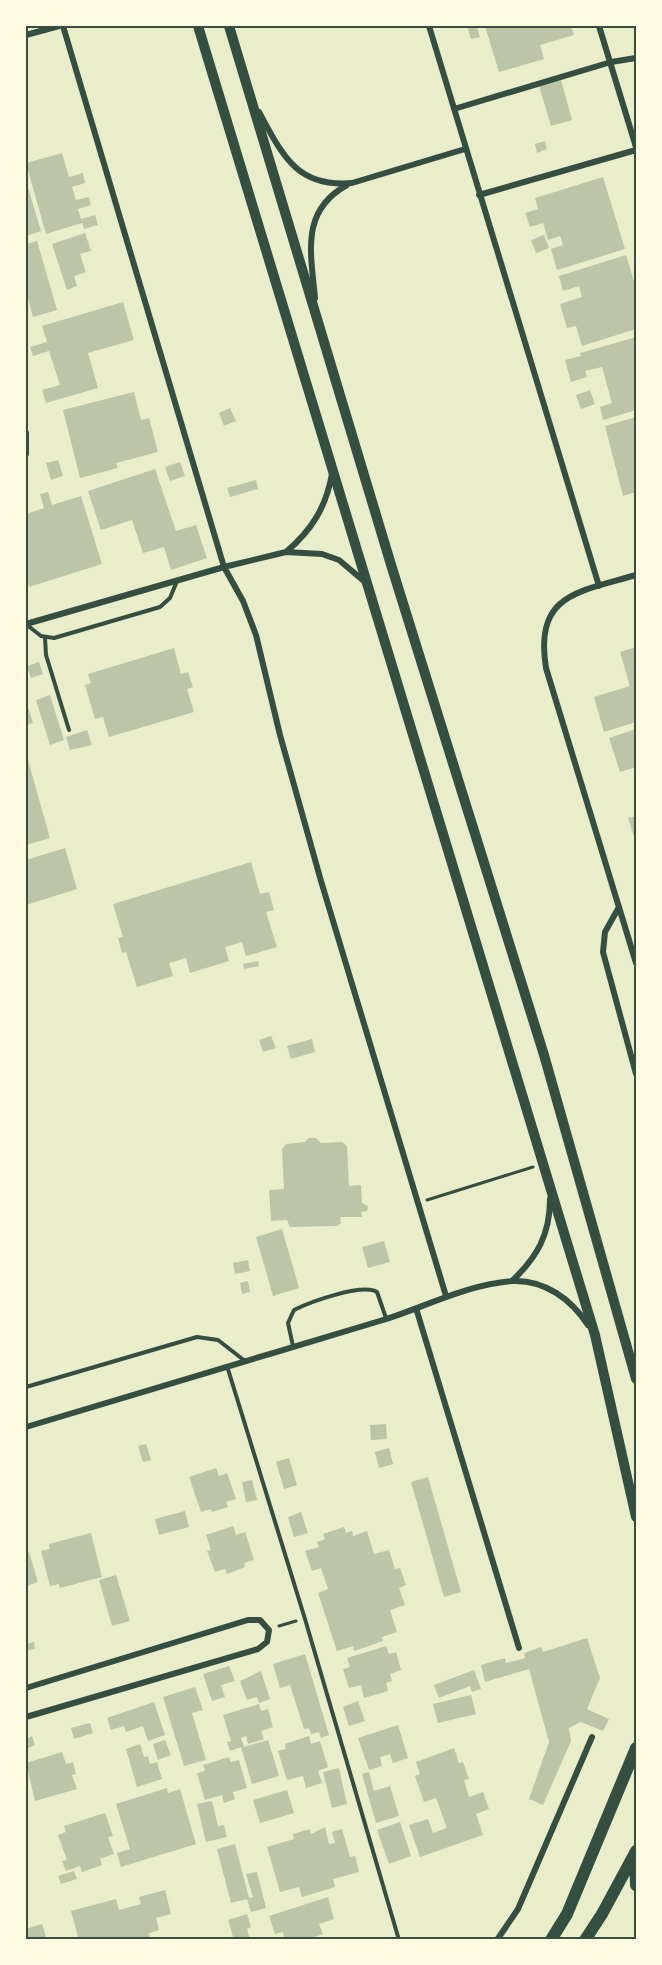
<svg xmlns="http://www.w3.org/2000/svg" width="662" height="1965" font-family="Roboto,sans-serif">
	<rect width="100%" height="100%" fill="#e9edc9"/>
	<path fill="#bcc5a7" d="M467,26H483L477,28L480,37L471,39Z
		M485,26H571L574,35L540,45L544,59L499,72Z
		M561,80L572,120L551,126L539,86Z
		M545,141L547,149L537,153L535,144Z
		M62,153L69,177L83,173L85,183L72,187L76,200L89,197L91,205L78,209L81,219L95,215L98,225L84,229L82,223L46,234L26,163Z
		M603,177L625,249L557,270L551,249L563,245L560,236L548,240L543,223L530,227L525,213L538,209L535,198Z
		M26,181L41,231L26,236Z
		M85,233L91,251L80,254L86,272L74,276L77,286L67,290L52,244Z
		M544,235L549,248L536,253L531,240Z
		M37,241L57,310L33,317L26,291V244Z
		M626,255L636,288V329L582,346L576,326L567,328L560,304L582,297L579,286L563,291L559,276Z
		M123,302L134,340L88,353L98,388L46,403L42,390L60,385L49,351L33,356L30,347L47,342L42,326Z
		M636,337V410L603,420L600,407L612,403L602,367L585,371L587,377L571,382L565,360L581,356L580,353Z
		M590,390L595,404L581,409L576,395Z
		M134,392L141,420L149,418L158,452L116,463L118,468L80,478L63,410Z
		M230,408L236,421L224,426L219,413Z
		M636,417V492L623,496L605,426Z
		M58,460L63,476L51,480L46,463Z
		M180,462L185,476L170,481L165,467Z
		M155,469L176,531L196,525L207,558L171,570L164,547L143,553L132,520L101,530L88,491Z
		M256,480L258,489L230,497L227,488Z
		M48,492L52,505L81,496L102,564L29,587L26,576V514L44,508L40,494Z
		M636,647V722L604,732L594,697L630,686L620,652Z
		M174,648L181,674L188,672L193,687L187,689L194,712L109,737L103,717L95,719L85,685L91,683L88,674Z
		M39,662L43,674L31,678L27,666Z
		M50,695L64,740L50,745L36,700Z
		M26,701L33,723L26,725Z
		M636,729V767L620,772L609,738Z
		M87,730L92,745L70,750L66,737Z
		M26,753L50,838L26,845Z
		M636,816V842L628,818Z
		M65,848L77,889L26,905V860Z
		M251,862L260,894L269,892L274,910L266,912L277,947L246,956L242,942L225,947L229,961L190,973L186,958L169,963L173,976L137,987L126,952L122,953L118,938L123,937L113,904Z
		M258,961L259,966L244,969L243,964Z
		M271,1036L276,1048L263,1052L259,1040Z
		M312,1039L315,1052L291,1059L287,1046Z
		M309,1138H316L321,1143L342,1142L347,1146L349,1186L361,1185L362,1203L368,1206L367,1211L361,1212L362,1217H340L341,1223L337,1226L290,1227L287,1220L271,1221L269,1190L284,1189L282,1149L286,1144L305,1142Z
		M282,1229L299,1288L273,1296L256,1237Z
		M384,1241L390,1262L368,1268L362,1247Z
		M248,1260L250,1271L235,1274L233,1263Z
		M248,1281L250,1292L242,1294L240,1283Z
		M386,1424L387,1439L371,1440L370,1425Z
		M146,1444L151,1460L143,1462L138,1446Z
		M389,1448L393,1464L379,1468L375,1452Z
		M289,1458L297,1485L284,1489L276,1462Z
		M216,1468L219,1476L227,1473L236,1499L226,1502L228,1507L212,1512L211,1509L201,1512L189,1477Z
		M428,1477L461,1592L444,1597L411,1482Z
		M252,1480L257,1500L246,1502L242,1482Z
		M185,1511L189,1527L159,1535L155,1519Z
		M301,1512L308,1533L294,1537L288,1517Z
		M233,1526L236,1535L245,1532L254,1560L244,1563L245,1567L227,1574L225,1569L215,1572L207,1551L211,1550L206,1535Z
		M344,1527L346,1533L352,1531L353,1536L367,1531L374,1554L389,1550L395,1569L400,1568L406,1585L399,1588L405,1605L390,1610L397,1632L382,1637L383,1641L354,1651L353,1646L337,1651L318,1593L328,1589L321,1568L312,1571L305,1551L319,1547L317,1542L325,1539L323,1534Z
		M91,1533L102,1577L60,1588L59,1584L50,1586L41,1551L50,1549L49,1544Z
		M29,1552L38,1582L26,1586V1553Z
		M116,1575L130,1621L112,1626L99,1580Z
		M587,1638L600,1678L587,1709L609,1719L603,1731L581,1722L569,1728L571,1741L543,1805L529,1799L549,1742L529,1669L485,1682L481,1665L505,1658L506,1663L525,1658L524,1653L541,1647L543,1652Z
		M34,1642L35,1649L28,1650L26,1644Z
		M386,1646L389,1654L396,1652L401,1670L390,1674L392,1681L386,1683L388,1691L364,1698L361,1685L349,1688L343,1669L350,1667L347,1658Z
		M305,1654L329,1735L321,1738L319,1732L311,1734L309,1728L304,1729L290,1685L280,1688L273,1664Z
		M229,1666L235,1681L221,1685L225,1697L212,1701L203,1674Z
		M474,1670L481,1689L472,1692L470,1686L439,1698L434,1685Z
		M261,1671L270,1699L259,1703L257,1697L247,1700L240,1681Z
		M195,1687L203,1710L192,1713L206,1760L184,1766L163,1697Z
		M471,1695L476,1714L438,1723L433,1704Z
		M358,1701L365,1721L349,1726L343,1707Z
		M154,1702L165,1735L148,1741L143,1726L126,1732L124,1726L111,1730L107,1718Z
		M259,1704L261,1711L268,1709L273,1727L261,1731L264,1739L248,1744L246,1736L241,1738L244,1747L268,1740L279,1776L252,1784L241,1747L230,1751L227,1742L231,1741L223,1715Z
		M90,1723L93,1733L74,1739L71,1728Z
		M398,1725L408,1758L393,1763L390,1754L380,1757L382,1766L369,1770L358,1738Z
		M32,1736L35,1745L26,1749V1739Z
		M309,1736L311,1744L320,1741L328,1767L318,1771L322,1783L306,1788L303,1776L287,1780L278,1751L286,1749L285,1744Z
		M165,1740L171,1755L158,1760L153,1744Z
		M140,1744L144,1757L148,1756L150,1764L157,1762L162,1779L137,1787L126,1749Z
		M454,1748L459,1763L463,1762L469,1779L464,1780L469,1797L483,1792L489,1809L476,1814L483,1835L420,1857L409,1825L428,1819L433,1833L447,1828L436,1798L424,1802L415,1776L420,1774L416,1762Z
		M62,1752L66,1764L73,1762L76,1774L72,1775L77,1789L35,1801L26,1763Z
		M229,1757L231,1762L239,1760L247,1788L233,1792L235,1799L224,1803L222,1795L205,1800L197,1773L205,1771L203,1765Z
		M339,1768L347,1804L332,1808L323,1772Z
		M369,1772L374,1791L390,1786L399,1816L376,1823L362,1774Z
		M167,1788L168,1793L180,1789L196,1844L121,1867L117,1853L130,1849L116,1804Z
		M287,1790L294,1813L260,1823L253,1800Z
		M212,1801L218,1826L224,1825L227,1837L206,1842L197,1804Z
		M105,1813L113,1836L108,1837L114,1854L100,1859L102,1865L82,1872L80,1866L66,1871L62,1861L67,1860L58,1835L66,1832L64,1826Z
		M400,1822L411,1856L389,1864L377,1830Z
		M325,1827L329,1844L335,1843L332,1832L342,1829L350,1857L355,1856L359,1872L333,1879L335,1887L302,1897L299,1887L280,1892L267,1847L294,1839L293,1834L310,1829L311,1834Z
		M235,1844L249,1898L253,1897L246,1874L257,1872L266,1908L251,1912L247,1899L231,1903L217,1849Z
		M74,1871L77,1879L61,1884L58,1876Z
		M165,1890L171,1914L156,1918L159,1930L149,1933L151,1940H79L71,1911L116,1899L119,1910L141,1904L139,1897Z
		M328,1897L334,1919L319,1924L323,1934L306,1940H285L283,1932L275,1934L269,1916Z
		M247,1914L251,1927L247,1929L250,1940H234L228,1920Z
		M42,1924L47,1940H26V1929Z"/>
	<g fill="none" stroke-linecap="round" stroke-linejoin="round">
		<path stroke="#344e41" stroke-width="3" d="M427,1200L533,1167
			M279,1626L296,1621"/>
		<path stroke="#344e41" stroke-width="4" d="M27,625L41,636L54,638L160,607L170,598L177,581
			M45,638L46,655L69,730
			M293,1346L288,1323L294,1310C310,1302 362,1283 377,1292L386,1318
			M227,1366L305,1619L399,1940
			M26,1387L197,1337L218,1340L245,1361"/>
		<path stroke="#344e41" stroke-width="6" d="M63,26L224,567L243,601L256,635L280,735L321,881L446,1296
			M429,26L599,586
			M599,26L636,147
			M26,35L59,26
			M454,109L611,62L636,58
			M259,112C282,154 296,188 352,183L465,149
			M479,195L636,150
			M315,298C311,253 300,211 347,185
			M26,433V454
			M286,552C312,530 326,507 332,474
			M636,575C578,592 534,594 546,668L636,963
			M26,624L224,567L286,552L322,554L339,560L365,582
			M619,907L605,932L603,952L636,1074
			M512,1281C537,1257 550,1235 550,1199
			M416,1308L519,1648
			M26,1427C144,1391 264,1356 383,1320C425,1307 468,1284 513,1281C545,1280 571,1299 588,1325
			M26,1688L248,1620H260L269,1630L267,1642L258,1649L26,1717
			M497,1940L518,1909L592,1737"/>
		<path stroke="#344e41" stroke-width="10" d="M198,26L595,1335L636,1517
			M229,26L392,568L544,1055L636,1379"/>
		<path stroke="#344e41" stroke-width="12" d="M635,1856L636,1885
			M551,1940L567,1914L636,1748
			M585,1940L602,1914L636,1851"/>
	</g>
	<rect width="662" height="1965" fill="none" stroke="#fefae0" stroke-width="54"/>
	<rect x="27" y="27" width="608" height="1911" fill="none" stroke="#344e41" stroke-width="2"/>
</svg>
